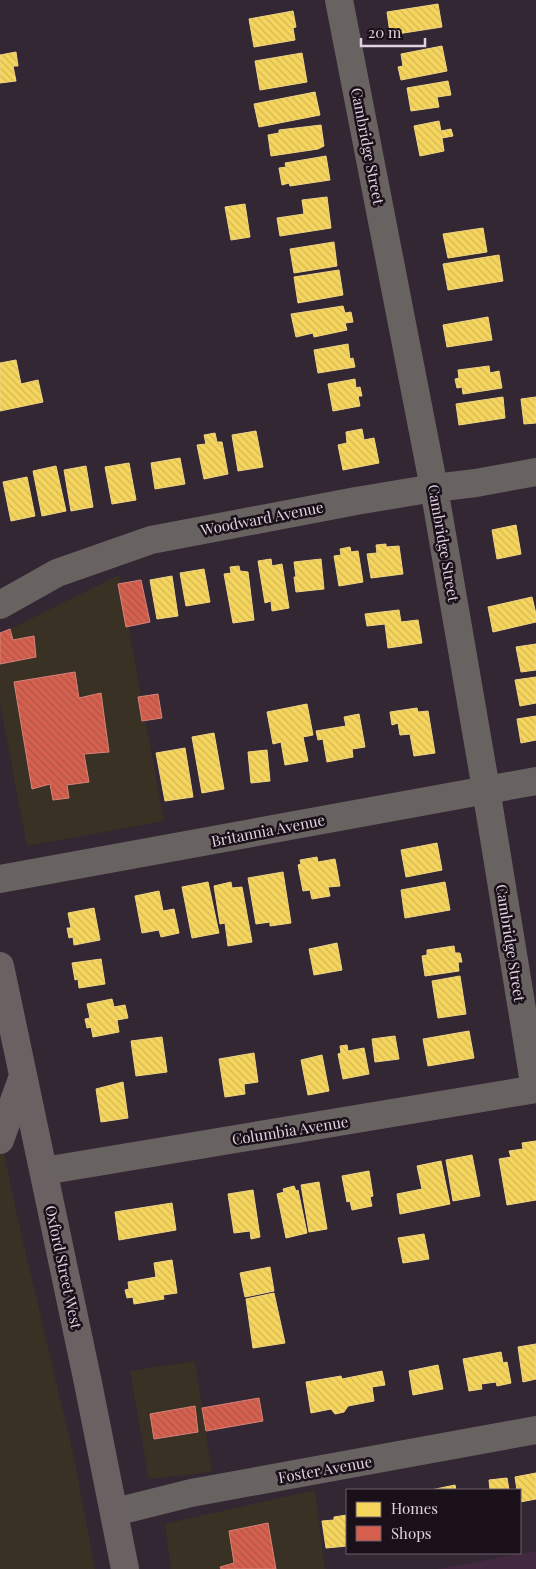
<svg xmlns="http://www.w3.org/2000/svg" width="536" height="1569" font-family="'Playfair Display',serif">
	<defs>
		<pattern id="homes-back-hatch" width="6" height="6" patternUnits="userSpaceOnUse" patternTransform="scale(1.25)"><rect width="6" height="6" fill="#f6d55c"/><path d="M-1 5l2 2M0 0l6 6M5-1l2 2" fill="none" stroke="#d2b757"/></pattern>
		<pattern id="shops-back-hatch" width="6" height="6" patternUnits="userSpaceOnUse" patternTransform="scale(1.25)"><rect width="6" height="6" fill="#d6604d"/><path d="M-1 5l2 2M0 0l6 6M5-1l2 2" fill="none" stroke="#aa564a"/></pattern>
	</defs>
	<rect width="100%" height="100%" fill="#332733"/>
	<path fill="#393123" d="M119,575L164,821L27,846L0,704V634Z
		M0,1134L19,1224L73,1453L95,1569H0Z
		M195,1361L212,1472L149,1479L130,1371Z
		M315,1490L325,1569H171L165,1524Z"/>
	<path fill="#422941" d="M536,1551V1569H437Z"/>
	<path fill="url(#homes-back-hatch)" stroke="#f0d484" d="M438,4L442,27L397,34V32L390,33L387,12Z
		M293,11L296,27L293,28L295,40L254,47L249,19Z
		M442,46L447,71L401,80L398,67L403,66L401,54Z
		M16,52L18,66H13L16,81L0,83V55Z
		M302,53L307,82L260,90L255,61Z
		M448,81L451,95L437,97L439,107L411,111L407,88Z
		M315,92L320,115L259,127L254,104Z
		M439,121L441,131L451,129L453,136L442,138L444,151L420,156L414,126Z
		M321,125L324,146L318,149L271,156L268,135L279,133V130Z
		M326,156L330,180L290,186L289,183L282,185L279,168L286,167L285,163Z
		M327,197L331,228L280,236L277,218L304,214L302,200Z
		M245,204L250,237L231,240L225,207Z
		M483,228L487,252L448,258L443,234Z
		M334,242L337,266L294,273L290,249Z
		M499,255L503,281L448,290L443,264Z
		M339,270L343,295L298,303L294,277Z
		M343,306L345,313L351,312L353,322L345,323L347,330L314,337L313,333L296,337L291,314Z
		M488,317L492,340L447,347L443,325Z
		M348,344L350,359L353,358L355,367L318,373L314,350Z
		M16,360L21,384L38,380L43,402L0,411V363Z
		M489,366L490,373L499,371L502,388L463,394L462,387L457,388L455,379L459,378L458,370Z
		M355,379L356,388L360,387L362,396H358L360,406L333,411L328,384Z
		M503,397L505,418L459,425L456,404Z
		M536,397V423L524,424L521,399Z
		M362,429L364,440L374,438L379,463L343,470L338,445L347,443L346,432Z
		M256,431L263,467L238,471L232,435Z
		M215,433L217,442H222L228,474L204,479L197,445L206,444L204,435Z
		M180,458L185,484L155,489L151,463Z
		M129,463L136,500L112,504L105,467Z
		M56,466L66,511L42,516L33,471Z
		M86,466L93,507L71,511L64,470Z
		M27,477L35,516L11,521L3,482Z
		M516,525L521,554L497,559L492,530Z
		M386,544V547L399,546L403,574L371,578L367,554L377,553L376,545Z
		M350,547L351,552L358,551L363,582L339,586L334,556L341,555L340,549Z
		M271,559L272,566L282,564L289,608L272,611L271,601L265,603L258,561Z
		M321,559L324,589L296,592L294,577H296L294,562Z
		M239,566L240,571L248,572L254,620L233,623L224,574L231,573L230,567Z
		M204,569L210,602L186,606L180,573Z
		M172,576L178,616L157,619L150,580Z
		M532,597L536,614V622L493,632L488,607Z
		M399,610L401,622L418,620L422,643L388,648L385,624L367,626L365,614Z
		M536,644V670L521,672L516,647Z
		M536,677V703L520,706L515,680Z
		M307,704L313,735L303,737L308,761L285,765L281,742L273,744L267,712Z
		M417,708L418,712L428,711L435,753L414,756L410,734L400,735L398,723L392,725L390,712Z
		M359,714L365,747L352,749L353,757L327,762L323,739L318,740L316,731L346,726L344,717Z
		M536,716V740L521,743L517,719Z
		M214,733L224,789L202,793L192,737Z
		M185,748L193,797L165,801L156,753Z
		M267,750L270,781L251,783L248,752Z
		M437,843L442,870L406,877L401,850Z
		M317,857L318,862L335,859L340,886L328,887L330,896L312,899L310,890L303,891L298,865L301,864L300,860Z
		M283,872L291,923L270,926V922L256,924L248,878Z
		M208,882L219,933L192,938L182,887Z
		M231,882L232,888L242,887L252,942L228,946L225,923L220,924L214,886Z
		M445,882L450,910L405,918L401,890Z
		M159,891L163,911L174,909L179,933L161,937L159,930L142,933L135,896Z
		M94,908L100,940L74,945L73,937L69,938L67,928H71L68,913Z
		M337,943L342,970L314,975L309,949Z
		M454,946L455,953H460L462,962H458L459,971L425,976L422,956L427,955V950Z
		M101,959L105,984L79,988L78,979L75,980L72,963Z
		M460,976L466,1014L438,1018L432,981Z
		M112,999L114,1007L125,1005L128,1018L117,1020L119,1032L93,1037L91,1027L87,1028L85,1019L90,1018L87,1004Z
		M469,1031L474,1058L428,1066L423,1039Z
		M395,1036L399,1059L375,1062L372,1039Z
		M162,1037L167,1072L136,1076L131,1041Z
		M347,1045L348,1051L364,1048L369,1074L343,1079L338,1054L341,1053L340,1046Z
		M254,1053L258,1082L244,1084L245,1094L225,1097L219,1059Z
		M322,1055L329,1091L308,1095L301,1060Z
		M123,1082L128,1118L101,1122L96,1089Z
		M536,1141V1200L507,1205L499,1159L511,1157L509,1151L523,1149L522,1143Z
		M472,1155L480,1196L453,1201L446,1160Z
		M441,1161L450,1204L400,1214L397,1194L422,1189L417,1166Z
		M369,1171L373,1196L370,1197L372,1206L352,1210L350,1201L347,1202L342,1176Z
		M319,1182L327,1229L309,1232L301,1185Z
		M294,1186L296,1191L298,1190L307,1233L286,1238L277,1194L284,1192L283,1189Z
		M253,1190L260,1237L251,1239L250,1231L234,1233L228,1194Z
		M172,1203L176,1230L119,1240L115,1212Z
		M424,1234L429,1259L403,1263L398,1238Z
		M172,1260L177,1293L163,1295L164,1299L134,1304L133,1297L127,1298L125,1290L129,1289L128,1282L156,1277L154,1263Z
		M270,1267L274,1291L245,1297L240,1273Z
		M274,1293L285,1343L253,1348L246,1299Z
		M536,1344V1379L523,1382L518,1347Z
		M501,1352L503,1363L507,1362L511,1383L497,1386L496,1382L481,1384L482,1389L469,1391L463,1359Z
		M438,1365L443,1389L413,1395L409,1371Z
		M382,1371L385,1385L372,1387L374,1401L348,1406L344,1412L335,1414L331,1409L311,1413L306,1382L341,1376L342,1379Z
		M536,1473V1499L520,1502V1490H517L515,1477Z
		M507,1478L509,1490H490L489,1480Z
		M455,1485L456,1490H431Z
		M347,1515V1546L326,1548L322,1521L334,1520V1517Z"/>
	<path fill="url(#shops-back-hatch)" stroke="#d98279" d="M141,580L150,622L126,627L118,584Z
		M10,629L13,640L34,636L36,657L0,664V633Z
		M75,672L79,698L101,693L109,752L84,754L89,782L67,785L69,798L53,800L50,784L32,789L14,682Z
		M158,694L162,718L142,721L138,697Z
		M259,1398L263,1421L206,1431L202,1408Z
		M195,1406L198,1432L154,1439L150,1414Z
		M268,1523L276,1569H221L220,1567L234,1563L229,1531Z"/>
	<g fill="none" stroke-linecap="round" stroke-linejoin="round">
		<path stroke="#686261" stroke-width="28" d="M339,0L434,488L486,789L535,1089
			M0,605L57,573L151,540L356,501L434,488L476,483L536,472
			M0,879L536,781
			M44,1171L536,1089
			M115,1512L191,1493L536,1430"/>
		<path stroke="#6a6163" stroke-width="28" d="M0,966L88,1383L125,1569
			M0,1140L23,1076"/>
	</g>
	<g text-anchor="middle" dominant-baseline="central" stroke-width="5" stroke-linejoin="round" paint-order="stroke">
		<g font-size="15" fill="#e1d2e0" stroke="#1a1019">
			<text transform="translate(368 146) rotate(79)">Cambridge Street</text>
			<text transform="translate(262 518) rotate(-11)">Woodward Avenue</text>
			<text transform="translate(444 543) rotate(80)">Cambridge Street</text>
			<text transform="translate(268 830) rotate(-11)">Britannia Avenue</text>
			<text transform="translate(511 943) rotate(81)">Cambridge Street</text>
			<text transform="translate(290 1130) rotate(-9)">Columbia Avenue</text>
			<text transform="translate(64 1267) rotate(78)">Oxford Street West</text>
			<text transform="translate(325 1469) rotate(-10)">Foster Avenue</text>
		</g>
	</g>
	<rect x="346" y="1489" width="175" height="65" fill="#1a1019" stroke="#6a5e69"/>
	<rect x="356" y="1502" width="25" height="15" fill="#f6d55c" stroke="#6a5e69"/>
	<text x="391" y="1514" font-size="15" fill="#e1d2e0">Homes</text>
	<rect x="356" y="1526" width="25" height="15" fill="#d6604d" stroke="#6a5e69"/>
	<text x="391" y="1539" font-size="15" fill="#e1d2e0">Shops</text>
	<path d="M361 38v8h64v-8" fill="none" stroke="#e1d2e0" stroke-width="2.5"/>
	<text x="368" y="38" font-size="15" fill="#e1d2e0" stroke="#1a1019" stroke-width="4" paint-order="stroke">20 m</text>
</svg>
